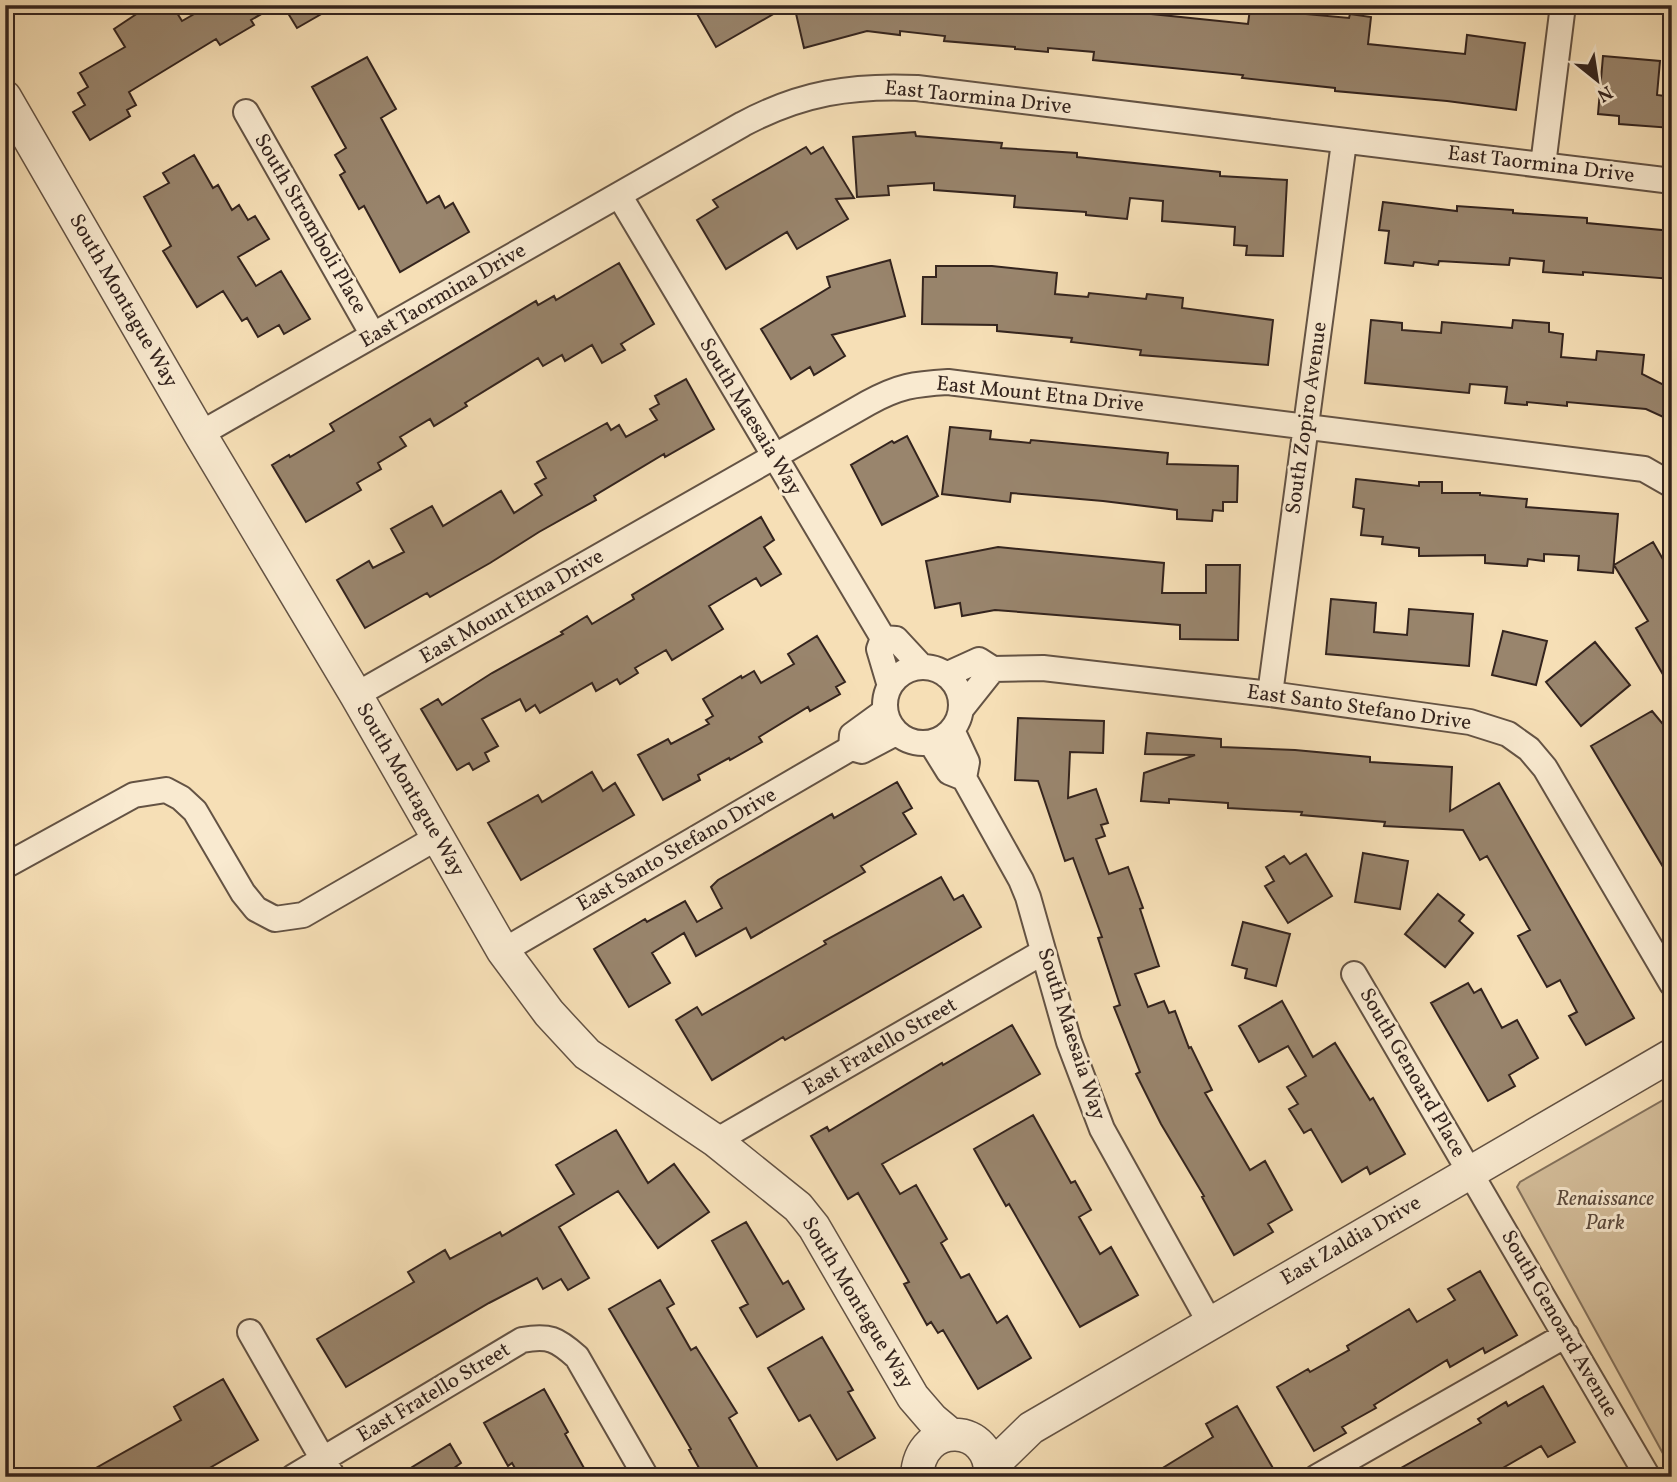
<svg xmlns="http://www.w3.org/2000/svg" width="1677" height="1482" font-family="Vollkorn,serif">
	<rect width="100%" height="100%" fill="#f6dfb6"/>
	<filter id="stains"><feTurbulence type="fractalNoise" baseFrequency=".00286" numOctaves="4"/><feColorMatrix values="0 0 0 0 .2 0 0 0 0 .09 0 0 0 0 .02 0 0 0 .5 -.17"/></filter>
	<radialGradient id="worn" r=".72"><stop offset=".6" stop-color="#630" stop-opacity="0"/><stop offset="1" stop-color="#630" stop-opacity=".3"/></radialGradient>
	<path fill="#d5bf9c" stroke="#84725d" stroke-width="2" d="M1672,1095V1470L1517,1187L1520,1182Z"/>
	<path fill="#99856d" stroke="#34241e" stroke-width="2" d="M150,5H172L182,21L210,5H277L251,20L254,25L220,45L216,39L129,92L136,105L127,110L130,116L90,140L73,112L85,105L78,93L88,87L80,73L125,47L114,29Z
		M283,5H337L297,28Z
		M692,5H789L716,47Z
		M794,5H1091L1129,10V5H1153L1152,14L1248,24L1250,9L1349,18L1350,14L1371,17L1368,44L1465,54L1467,35L1525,43L1516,110L1447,101L1335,91V88L1242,78L1243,75L1093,60L1094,52L1048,48V52L1015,49V47L944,41L945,36L900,31V35L867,31L804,48Z
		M1603,56L1660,61L1657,95L1672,97V128L1619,124V116L1598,114Z
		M367,57L396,109L381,118L427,203L439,196L445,208L453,203L469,232L400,272L364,206L359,209L340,175L345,172L335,155L346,148L312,87Z
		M915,132L916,136L1002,143L1001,148L1077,153V157L1220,172V176L1287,180L1283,256L1246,255L1247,246L1234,245L1235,227L1162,221L1163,201L1130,198L1127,219L1086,215V212L1014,207L1015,196L934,190V183L888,186L889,195L857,197L853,137Z
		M806,147L811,154L823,147L854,198L836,199L848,219L797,249L787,232L726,269L697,220L718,207L713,200Z
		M194,155L213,188L218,185L232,210L239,205L248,220L255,216L269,239L238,257L256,286L281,271L310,319L284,334L279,325L258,337L247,318L242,321L223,291L197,307L163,251L171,246L144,197L169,183L163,173Z
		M1383,202L1457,211V206L1513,210V213L1587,218V223L1672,231V279L1583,272V275L1543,272L1544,261L1510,258L1509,265L1439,261L1438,265L1414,262L1413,266L1385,263L1389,231L1379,230Z
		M890,260L905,316L832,335L845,356L814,375L810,367L791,379L761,329L830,287L827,277Z
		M619,263L654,324L621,344L625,350L602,363L592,345L565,361L562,355L543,366L538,358L465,403L467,406L434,426L430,419L400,437L406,446L378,463L381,469L357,483L361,490L306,522L272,465L289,455L290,457L334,431L330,424L536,301L538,305L554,296L556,300Z
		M936,266H992L1057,273L1055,294L1088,297L1089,293L1146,299L1147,294L1183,298L1182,308L1273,320L1268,365L1140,355L1141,350L1071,342L1072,338L997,331V325L922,324L923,277H936Z
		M1371,320L1402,323V330L1441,333L1442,322L1512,328L1513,320L1549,323V332L1563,334L1561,357L1596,360L1597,351L1644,355L1642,374L1672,389V421L1646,409L1567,402V406L1527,402V405L1505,403L1507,387L1470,384L1469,393L1365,383Z
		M686,379L714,429L665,457L664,454L594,496L596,500L539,532L490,563L430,597L427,593L365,628L337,580L369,561L373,568L404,552L391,529L432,506L443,526L501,491L514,513L542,495L535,484L546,478L537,462L607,423L611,430L619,425L626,437L657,420L650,409L659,404L655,396Z
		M950,427L991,431L990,439L1030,443L1031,440L1168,453L1167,464L1238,466L1237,502H1223V511L1213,510L1212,521L1177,519V510L1103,501L1011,493L1010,502L942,494Z
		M907,436L938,496L882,525L851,465L892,441L894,443Z
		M1356,479L1419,486V482H1442V493H1480V495L1527,499L1526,507L1618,514L1613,573L1578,570L1579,556L1544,554V561L1528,559L1527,566L1485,563V555L1419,556V548L1382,544L1383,537L1361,535L1364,509L1353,507Z
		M761,517L774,540L764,547L781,574L761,586L756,578L709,606L723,629L672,660L666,650L635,668L638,673L620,684L617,679L596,691L592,683L540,713L535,705L526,711L520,699L482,719L498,746L485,753L489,761L473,770L469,763L457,770L421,709L438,699L442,705L492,673L563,634L561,632L587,616L592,624L634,599L632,595Z
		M1653,542L1672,575V690L1636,628L1648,621L1614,565Z
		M998,547L1164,563L1162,593H1206V565H1240L1238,640L1180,639V625L995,610L962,616L960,603L935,608L926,561Z
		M1331,599L1376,603L1374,632L1407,635L1409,609L1473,614L1469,666L1326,654Z
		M1503,631L1547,641L1536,685L1492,675Z
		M817,636L845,682L836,687L840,694L810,711L808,707L759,737L762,742L730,760L729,758L698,775L700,780L663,800L638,755L668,739L671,744L709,724L706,720L713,716L703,699L741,676L742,678L754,671L761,683L794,664L788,654Z
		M1595,642L1630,685L1581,726L1546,682Z
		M1652,711L1672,735V882L1591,746Z
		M1018,718L1104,721L1103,753L1070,752L1068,798L1096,789L1108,823L1101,825L1105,836L1096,839L1109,874L1128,867L1143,908L1140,909L1159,966L1135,974L1148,1007L1164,1001L1169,1013L1175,1011L1189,1048L1191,1047L1212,1090L1205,1093L1250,1170L1265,1161L1292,1210L1268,1224L1273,1232L1234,1255L1202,1197L1204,1196L1161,1124L1136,1074L1140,1072L1114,1007L1120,1005L1098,938L1102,937L1073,858L1065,861L1038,781L1015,780Z
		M1147,733L1221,739V747L1295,750L1370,757V762L1452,767L1450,811L1499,783L1634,1018L1586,1045L1569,1016L1577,1012L1560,980L1547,987L1518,936L1530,930L1487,856L1480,860L1463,830L1384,826L1385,822L1301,815L1302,812L1228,808V803L1169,799V803L1141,801L1144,773L1195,755L1145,754Z
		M592,772L603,791L615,783L634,815L521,880L488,823L538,795L542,802Z
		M897,782L912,808L903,813L916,834L861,866L865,872L751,938L746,928L696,956L684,933L652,953L670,983L629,1007L594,949L645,919L647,922L685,901L697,922L722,908L711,887L718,880L832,814L834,818Z
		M1363,853L1408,861L1400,909L1355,902Z
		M1306,854L1332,896L1288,923L1265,886L1274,881L1266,867L1284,856L1290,864Z
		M941,877L954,900L963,895L981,927L785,1040L783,1037L712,1080L676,1020L697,1007L702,1015L826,944L824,941Z
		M1438,894L1464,915L1459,921L1473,933L1445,967L1405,934Z
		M1243,922L1290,934L1276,986L1245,978L1247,969L1232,965Z
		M1468,983L1474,993L1481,989L1502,1028L1517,1020L1538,1058L1509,1075L1515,1086L1488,1101L1431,1003Z
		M1282,1001L1313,1057L1335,1043L1370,1100L1373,1098L1405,1154L1370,1174L1367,1167L1342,1182L1311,1129L1304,1133L1289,1109L1298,1104L1287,1087L1306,1076L1288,1046L1259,1062L1239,1026Z
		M1012,1025L1040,1074L882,1164L900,1194L916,1185L947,1239L941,1243L961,1278L969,1274L997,1323L1007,1316L1031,1358L978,1389L943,1330L938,1333L931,1322L927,1325L904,1284L909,1282L858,1193L848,1199L811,1136L827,1127L829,1131L942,1063L943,1065Z
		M1033,1115L1071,1183L1075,1181L1091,1210L1079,1217L1100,1254L1111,1247L1138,1295L1080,1327L1009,1204L1006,1206L974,1149Z
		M616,1130L648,1183L674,1164L709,1212L658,1248L618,1191L559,1227L589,1278L568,1290L561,1279L543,1289L537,1278L489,1303L346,1387L317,1339L414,1282L408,1272L445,1250L450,1259L500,1232L502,1236L574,1194L556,1165Z
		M746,1222L783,1284L788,1281L804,1309L757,1337L740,1308L748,1304L712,1241Z
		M1480,1271L1517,1335L1485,1353L1483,1348L1450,1367L1447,1360L1374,1405L1376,1408L1342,1427L1346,1433L1314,1451L1277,1387L1308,1369L1310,1372L1349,1350L1347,1346L1409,1309L1417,1322L1455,1300L1448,1289Z
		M660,1280L674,1304L667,1308L691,1350L696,1347L737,1413L729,1418L763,1477H704L689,1450L691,1449L609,1309Z
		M822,1337L853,1390L848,1392L875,1438L837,1460L810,1415L799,1421L768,1368Z
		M223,1379L258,1440L194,1477H80L181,1420L174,1407Z
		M1543,1386L1575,1442L1548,1457L1541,1446L1501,1469L1506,1477H1385L1481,1423L1478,1419L1506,1402L1508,1406Z
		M544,1389L568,1432L565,1434L589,1477H520L512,1463L508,1466L484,1423Z
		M1237,1406L1274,1470L1263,1477H1148L1213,1437L1206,1424Z
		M450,1444L461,1463L454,1468L459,1477H396Z"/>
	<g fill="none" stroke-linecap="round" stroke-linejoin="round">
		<defs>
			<path id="minor" d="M246,112L373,335
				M1543,165L1563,5
				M619,195L883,638
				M200,434L743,124C801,93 852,85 917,88L1672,181
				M885 705a38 38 0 1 1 76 0a38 38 0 1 1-76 0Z
				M993,669L1043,668L1270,694L1470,722L1508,734L1529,749L1545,768L1672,984
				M946,675L979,660L993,669L962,708
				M890,686L879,649L883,638L896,639L922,667
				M1270,694L1344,142
				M356,695L868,403C899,386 914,384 948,382L1644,469L1672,485
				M885,711L852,735L851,748L862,751L896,733
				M931,743L949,772L964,778L967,762L952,730
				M964,778L1021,880L1028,897L1069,1042L1102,1129L1210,1323
				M5,866L134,795L166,790L181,798L195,811L243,893L256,909L275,919L303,915L438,837
				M503,951L851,748
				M1354,974L1648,1477
				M716,1141L1043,952
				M250,1332L333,1477
				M293,1477L522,1340C549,1335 557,1339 577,1357L646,1477
				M1317,1477L1566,1335"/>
			<path id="tertiary" d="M5,97L200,434L356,695L503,951L549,1013L587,1054L716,1141L798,1207L814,1227L913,1397L932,1419L950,1434
				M991,1467L1031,1428L1672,1055
				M917,1477C919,1418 994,1423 990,1477"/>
		</defs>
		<use href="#minor" stroke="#645344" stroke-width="28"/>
		<use href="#tertiary" stroke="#645344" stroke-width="35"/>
		<use href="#minor" stroke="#f9ead0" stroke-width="24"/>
		<use href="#tertiary" stroke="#f9ead0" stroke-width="32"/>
	</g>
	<g text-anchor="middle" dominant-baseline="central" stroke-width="6" stroke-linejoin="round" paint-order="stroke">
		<g font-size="21" fill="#34241e" stroke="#f9ead0">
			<text transform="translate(978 98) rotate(6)">East Taormina Drive</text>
			<text transform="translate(1541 165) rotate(7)">East Taormina Drive</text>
			<text transform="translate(310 224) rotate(60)">South Stromboli Place</text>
			<text transform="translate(443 296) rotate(-30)">East Taormina Drive</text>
			<text transform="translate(123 301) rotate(60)">South Montague Way</text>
			<text transform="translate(1040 395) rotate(6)">East Mount Etna Drive</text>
			<text transform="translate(750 417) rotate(59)">South Maesaia Way</text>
			<text transform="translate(1307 418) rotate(-82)">South Zopiro Avenue</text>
			<text transform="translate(512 607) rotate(-30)">East Mount Etna Drive</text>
			<text transform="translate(1359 708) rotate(8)">East Santo Stefano Drive</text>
			<text transform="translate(410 790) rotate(60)">South Montague Way</text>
			<text transform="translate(677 850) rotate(-30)">East Santo Stefano Drive</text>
			<text transform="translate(1071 1034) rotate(72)">South Maesaia Way</text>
			<text transform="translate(880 1047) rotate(-30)">East Fratello Street</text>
			<text transform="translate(1412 1073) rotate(60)">South Genoard Place</text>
			<text transform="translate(1351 1241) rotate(-30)">East Zaldia Drive</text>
			<text transform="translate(857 1303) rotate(59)">South Montague Way</text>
			<text transform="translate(1559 1324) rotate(60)">South Genoard Avenue</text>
			<text transform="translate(434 1393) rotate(-31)">East Fratello Street</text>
		</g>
		<g font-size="21" font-style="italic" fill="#5c4b3e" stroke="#f9ead0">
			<text x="1605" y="1199">Renaissance<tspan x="1605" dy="24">Park</tspan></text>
		</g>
	</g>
	<rect width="1677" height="1482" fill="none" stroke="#f6dfb6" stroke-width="28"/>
	<rect x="7" y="7" width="1663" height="1468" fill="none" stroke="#34241e" stroke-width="3.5"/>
	<rect x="14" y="14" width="1649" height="1454" fill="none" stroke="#34241e" stroke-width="2"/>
	<g transform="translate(1597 80) rotate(150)" stroke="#f9ead0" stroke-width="5" paint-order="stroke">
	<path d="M0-5L12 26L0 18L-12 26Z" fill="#34241e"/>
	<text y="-10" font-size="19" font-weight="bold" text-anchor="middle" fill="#34241e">N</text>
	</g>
	<rect width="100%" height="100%" filter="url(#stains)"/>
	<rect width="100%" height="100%" fill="url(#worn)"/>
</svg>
